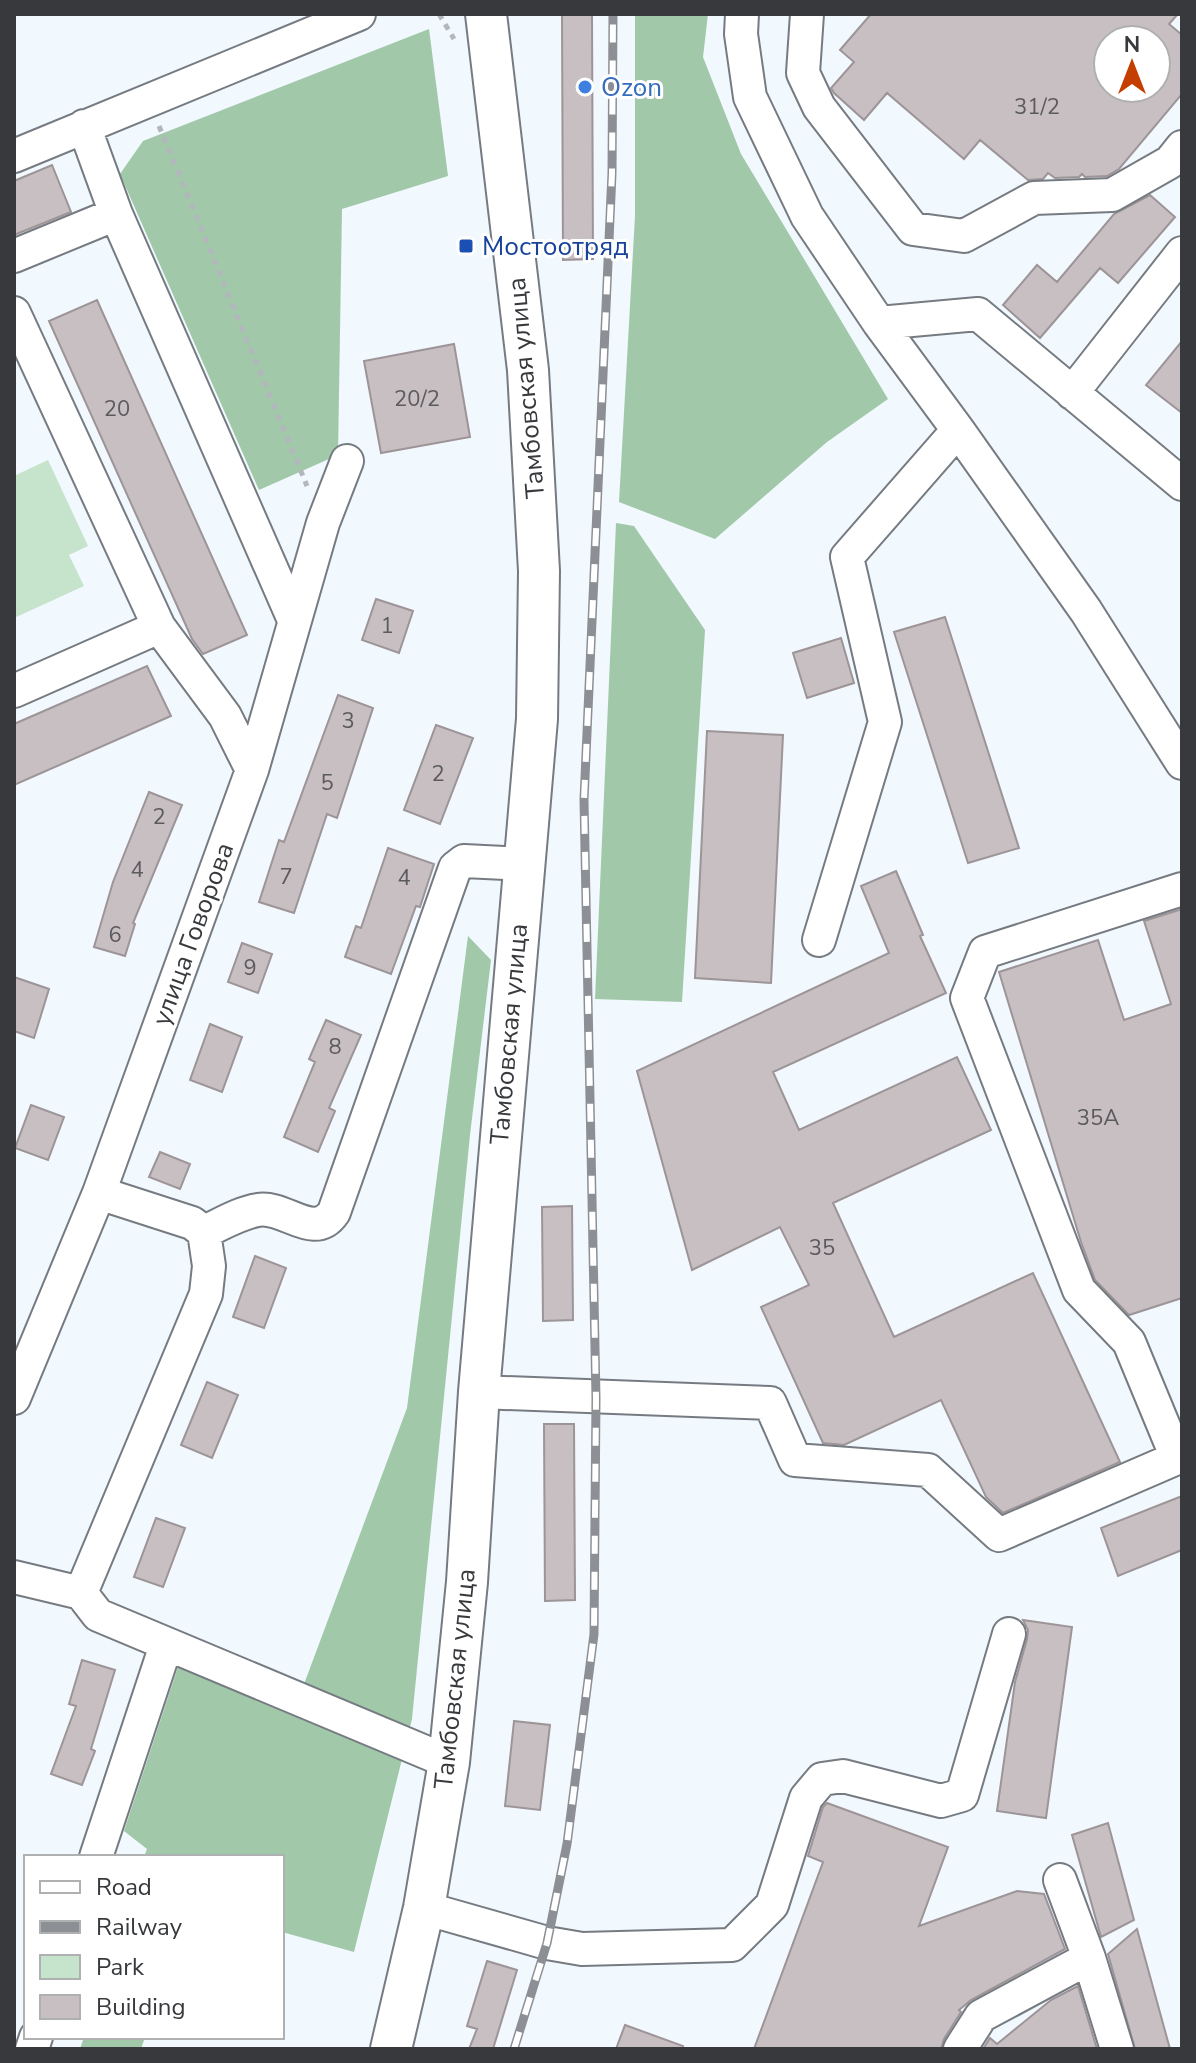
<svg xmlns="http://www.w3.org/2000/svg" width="1196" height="2063" font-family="'Nunito Sans',sans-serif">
	<rect width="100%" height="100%" fill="#f1f8fe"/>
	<path fill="#c6e3cb" d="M48,460L88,546L69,555L84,586L14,618V476Z"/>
	<path fill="#a1c8a9" d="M635,14H708L703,57L741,154L888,399L827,442L715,539L619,502L635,216Z
		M429,29L448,176L342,209L338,455L259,490L120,174L143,141Z
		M616,523L634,526L705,630L682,1002L595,999Z
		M468,936L491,960L470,1135L412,1719L354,1952L282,1932V1857H144L147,1849L124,1831L179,1664L294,1711L407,1408Z
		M84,2037H145L141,2049H80Z"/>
	<path fill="#c7bfc2" stroke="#9d9497" stroke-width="2" fill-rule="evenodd" d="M562,14H592L593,259L563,260Z
		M871,14H1178L1169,24L1182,35V94L1119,169L1107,176L1085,177L1082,174L1079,177L1055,178L1048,173L1043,179L1028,180L980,140L964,159L887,93L864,120L834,93L831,88L854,62L840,50ZM1108,40H1156V88H1108Z
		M52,165L71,212L14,235V181Z
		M1150,195L1175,217L1118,283L1100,268L1040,338L1003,305L1037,265L1057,282L1114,214Z
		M97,300L247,635L203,654L192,639L49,321Z
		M1182,341V413L1146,385Z
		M454,344L470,437L381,453L364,361Z
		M376,599L413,611L399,653L362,640Z
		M945,617L1019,848L968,863L894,632Z
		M841,638L854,683L807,698L793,653Z
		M147,666L171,716L14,785V724Z
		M338,695L373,708L337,818L327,814L294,913L259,902L279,840L284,842Z
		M436,725L473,738L440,824L404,810Z
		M707,731L783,735L771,983L695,978Z
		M149,792L182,805L133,923L135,924L125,956L94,947L113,882Z
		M388,848L434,864L420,907L416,906L391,974L345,957L356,926L361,928Z
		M896,871L923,935L920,936L946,993L773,1072L799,1130L957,1057L991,1130L833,1203L894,1337L1033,1273L1120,1462L1003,1513L986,1497L941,1400L844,1445L823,1443L761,1307L809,1285L780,1227L692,1270L637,1071L889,953L861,886Z
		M1182,909V1298L1129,1315L1095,1280L1081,1242L999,972L1098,940L1124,1020L1171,1004L1144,921Z
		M242,943L272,954L258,993L228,982Z
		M14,977L49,989L34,1038L14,1031Z
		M326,1020L361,1035L329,1108L335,1111L318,1152L284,1137L315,1062L309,1059Z
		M210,1024L242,1037L222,1092L190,1080Z
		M31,1105L64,1117L48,1160L15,1148Z
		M160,1152L190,1164L180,1189L149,1177Z
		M572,1206L573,1320L543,1321L542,1207Z
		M255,1256L286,1268L264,1328L233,1317Z
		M207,1382L238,1395L212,1458L181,1445Z
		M544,1424H574L575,1600L545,1601Z
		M1182,1496V1550L1118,1576L1101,1528Z
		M156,1518L185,1528L163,1587L134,1577Z
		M1023,1620L1072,1627L1046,1818L997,1811L1015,1682L1027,1639L1028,1630Z
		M82,1660L115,1670L91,1749L95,1751L82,1785L51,1774L76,1706L69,1704Z
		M514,1721L550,1725L540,1810L505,1806Z
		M827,1803L948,1847L919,1926L1017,1891L1044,1894L1065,1949L971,2000L959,2010L961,2012L944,2039L941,2049H754L823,1862L808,1856L823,1807Z
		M1108,1823L1134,1920L1101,1937L1072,1835Z
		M1137,1929L1170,2049H1135L1108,1954Z
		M487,1961L517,1970L493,2049H469L477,2029L467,2026Z
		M1078,1986L1097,2049H983L990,2038L997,2044L1051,2000Z
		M625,2025L683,2046L682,2049H616Z"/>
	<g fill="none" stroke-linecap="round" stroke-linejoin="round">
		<defs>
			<path id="minor" d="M742,14L741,34L750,97L807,216L879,323L958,430L1086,611L1182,763
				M807,14L803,73L819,107L913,229L964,236L1034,198L1112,195L1170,162L1182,147
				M84,126L116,214L294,620
				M14,156L359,14
				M14,256L116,214
				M14,313L159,627L225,716L252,770
				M879,323L978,314L1182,484
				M1072,393L1182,253
				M14,691L159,627
				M819,940L885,722L847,557L958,430
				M204,1232C220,1225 239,1213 258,1210C285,1205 314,1242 334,1212L455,868L464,861L524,864
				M479,1392L770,1403L795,1460L928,1470L999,1535L1177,1458L1129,1342L1079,1290L967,998L985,952L1182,889
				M14,1398L99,1193L252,770L323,523L347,461
				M14,1577L81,1593L98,1615L449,1762
				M81,1593L206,1294L209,1266L204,1232L192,1223L99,1193
				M96,1857L166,1645
				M1060,1880L1089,1958L1117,2049
				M424,1908L547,1943L582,1949L732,1945L772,1905L806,1798L822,1779L843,1776L941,1801L962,1795L1009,1634
				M32,2049L36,2037
				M960,2049L981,2016L1089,1958"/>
			<path id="major" d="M391,2049L424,1908L449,1762L467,1582L479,1392L537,719L539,571L528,370L486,14"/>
		</defs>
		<use href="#minor" stroke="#757b81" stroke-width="36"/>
		<use href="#major" stroke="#757b81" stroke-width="44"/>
		<path stroke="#b2b7bc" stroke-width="5" stroke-dasharray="6 6" stroke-linecap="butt" d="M439,14L454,39
			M159,126L307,486"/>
		<use href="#minor" stroke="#fff" stroke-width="32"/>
		<use href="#major" stroke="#fff" stroke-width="40"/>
		<defs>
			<path id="rail" d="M514,2049L547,1943L567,1844L594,1634L596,1398L584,800L612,173L613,14"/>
		</defs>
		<use href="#rail" stroke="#8c9094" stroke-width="9"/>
		<use href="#rail" stroke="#fff" stroke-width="6" stroke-dasharray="18" stroke-linecap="butt"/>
	</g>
	<circle fill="#3f7fe0" stroke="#fff" stroke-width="3" cx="585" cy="87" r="8"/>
	<rect fill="#1a4fb4" stroke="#fff" stroke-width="3" x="458" y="238" width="16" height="16" rx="4"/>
	<g text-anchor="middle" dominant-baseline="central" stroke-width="6" stroke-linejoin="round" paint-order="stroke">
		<g font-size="22" fill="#5b5a5e">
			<text x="1037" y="107">31/2</text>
			<text x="417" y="399">20/2</text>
			<text x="117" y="409">20</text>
			<text x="387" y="626">1</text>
			<text x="348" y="721">3</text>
			<text x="438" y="774">2</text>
			<text x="327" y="783">5</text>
			<text x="159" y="817">2</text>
			<text x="137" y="870">4</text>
			<text x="286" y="877">7</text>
			<text x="404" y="878">4</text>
			<text x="115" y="935">6</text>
			<text x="250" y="968">9</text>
			<text x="335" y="1047">8</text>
			<text x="1098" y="1118">35А</text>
			<text x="822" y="1248">35</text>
		</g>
		<g font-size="26" fill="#366cbe" stroke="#fff" text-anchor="start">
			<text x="601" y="87">Ozon</text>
		</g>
		<g font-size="26" fill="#164399" stroke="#fff" text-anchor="start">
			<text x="482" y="246">Мостоотряд</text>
		</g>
		<g font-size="26" fill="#37393c" stroke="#fff">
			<text transform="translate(526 388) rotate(-95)">Тамбовская улица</text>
			<text transform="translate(193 934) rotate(-70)">улица Говорова</text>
			<text transform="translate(509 1034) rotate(-85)">Тамбовская улица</text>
			<text transform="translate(455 1679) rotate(-84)">Тамбовская улица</text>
		</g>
	</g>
	<rect width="1196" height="2063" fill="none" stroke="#37393c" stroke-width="32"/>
	<rect x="24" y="1855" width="260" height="184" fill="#ffffff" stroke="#afb0b1" stroke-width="2"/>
	<rect x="40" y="1881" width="40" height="12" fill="#ffffff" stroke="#afb0b1" stroke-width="2"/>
	<text x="96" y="1895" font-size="24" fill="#37393c">Road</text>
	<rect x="40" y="1921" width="40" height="12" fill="#8c9094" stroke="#afb0b1" stroke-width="2"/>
	<text x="96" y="1935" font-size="24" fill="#37393c">Railway</text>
	<rect x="40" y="1955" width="40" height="24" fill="#c6e3cb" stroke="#afb0b1" stroke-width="2"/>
	<text x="96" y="1975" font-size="24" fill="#37393c">Park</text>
	<rect x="40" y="1995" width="40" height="24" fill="#c7bfc2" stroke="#afb0b1" stroke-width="2"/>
	<text x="96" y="2015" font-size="24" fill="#37393c">Building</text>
	<g transform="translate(1132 64)"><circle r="38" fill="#ffffff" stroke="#afb0b1" stroke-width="2"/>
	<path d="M0-6L14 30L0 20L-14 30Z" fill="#c43e00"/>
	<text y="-12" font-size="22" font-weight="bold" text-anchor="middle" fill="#37393c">N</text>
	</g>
</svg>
